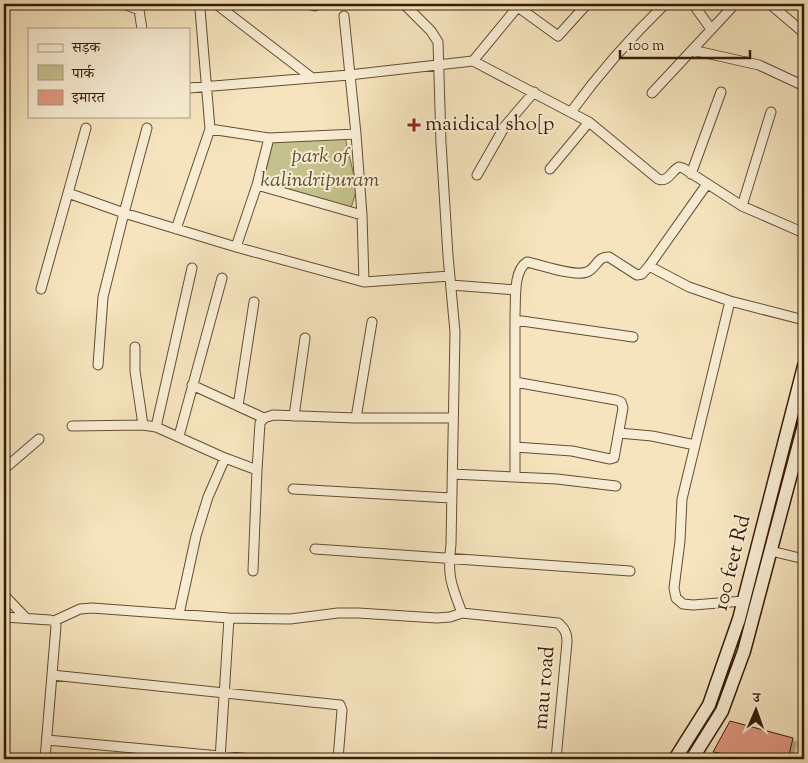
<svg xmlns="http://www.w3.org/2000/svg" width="808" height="763" font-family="'Sorts Mill Goudy','Noto Serif Devanagari',serif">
	<defs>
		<filter id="shadow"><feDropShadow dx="4" dy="4" stdDeviation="1" flood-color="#0004"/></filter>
	</defs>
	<rect width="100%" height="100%" fill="#f5e4bd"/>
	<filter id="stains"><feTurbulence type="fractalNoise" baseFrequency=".004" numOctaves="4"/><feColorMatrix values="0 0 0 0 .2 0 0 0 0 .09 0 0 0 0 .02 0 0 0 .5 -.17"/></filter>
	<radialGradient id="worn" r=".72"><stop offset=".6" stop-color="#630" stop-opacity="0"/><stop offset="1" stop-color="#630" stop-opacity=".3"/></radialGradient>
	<path fill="#c4c18c" stroke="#7e6e48" d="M345,137L357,189L350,211L263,183L273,141Z"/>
	<path fill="#e29882" stroke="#371b04" filter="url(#shadow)" d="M730,721L793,738L788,759H755L713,752Z"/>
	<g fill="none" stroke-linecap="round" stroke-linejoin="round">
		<defs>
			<path id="street" d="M124,4L139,10L142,29
				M201,4L200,9L210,129L269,138L356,134L362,215L257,185L269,138
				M216,4L311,77
				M307,4L315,6L318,4
				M404,4L431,31L438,42L441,143L448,256L455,332L451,544C447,575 451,584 462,613L558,623C565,629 567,633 567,642L556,759
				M693,4L711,29
				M770,4L804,33
				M518,7L558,36L587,4
				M344,16L356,134
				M692,50L759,65L804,86
				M473,61L589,122L658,179C668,183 671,171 679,167L683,168L742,206L804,233
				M189,88L349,75L473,61L520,4
				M652,93L735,4
				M571,112C600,72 630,38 665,4
				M86,128L68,193L124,213L236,247L364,282L450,276
				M550,169L589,122
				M691,174L721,92
				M477,175L505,126L534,92
				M707,184L649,266L689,287L730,301L804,320
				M742,206L771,112
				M362,215L364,282
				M176,229L210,129
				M236,247L257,185
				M451,285L516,290
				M41,289L68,193
				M730,301L682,499L680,541L674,588L676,598L683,604L693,605L744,601
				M515,320L633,337
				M135,347V371L143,425
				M98,365L103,297L124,213L147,128
				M192,385L264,418
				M238,406L254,302
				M294,416L305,338
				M356,418L372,322
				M72,426L143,425L156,427L225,458
				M156,427L192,268
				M619,433L652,436L695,445
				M179,436L222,278
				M515,447L572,451L610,459L614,458L623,408L621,402L616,400L515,382
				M4,469L39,439
				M257,470L260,423L264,418L273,415L356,418H453
				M452,474L557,479L616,486
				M515,476V314C516,299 513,271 527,262C542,265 574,277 587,272C597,268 597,256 609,257L637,275L642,274L649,266
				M293,489L451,498
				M315,549L630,571
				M771,551L804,559
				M4,595L26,618
				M179,614L196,536L208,497L225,458L257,470L253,571
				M4,617L50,620L54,621L56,626L45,759
				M54,621L80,609L92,608L229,618L290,619L338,613H358L437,618L450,617L462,613
				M52,675L340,705L342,710L338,759
				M47,740L252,759
				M220,759L229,618"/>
			<path id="secondary" d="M675,759L709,705L739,619L804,366
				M692,759L722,711L744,651L804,425"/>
		</defs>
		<use href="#street" stroke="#664d32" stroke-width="11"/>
		<use href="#secondary" stroke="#371b04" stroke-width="15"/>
		<use href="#street" stroke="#f8edd4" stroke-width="9"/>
		<use href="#secondary" stroke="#f8edd4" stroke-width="12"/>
	</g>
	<path fill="#8f2418" stroke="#f8edd4" stroke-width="2" d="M411.5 117.5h5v5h5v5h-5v5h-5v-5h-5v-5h5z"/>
	<g text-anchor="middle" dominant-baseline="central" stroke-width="4" stroke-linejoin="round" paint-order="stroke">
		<g font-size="21" fill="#371b04" stroke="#f8edd4" text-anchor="start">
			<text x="425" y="125">maidical sho[p</text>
		</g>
		<g font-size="21" font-style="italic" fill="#614d2d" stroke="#f8edd4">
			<text x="320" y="157">park of<tspan x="320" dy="24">kalindripuram</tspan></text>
		</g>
		<g font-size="21" fill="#371b04" stroke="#f8edd4">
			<text transform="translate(733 563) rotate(-76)">100 feet Rd</text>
			<text transform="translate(545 688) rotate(-85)">mau road</text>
		</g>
	</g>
	<rect width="808" height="763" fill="none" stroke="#f5e4bd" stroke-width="20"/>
	<rect x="5" y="5" width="798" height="753" fill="none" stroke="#371b04" stroke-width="2.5"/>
	<rect x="10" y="10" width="788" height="743" fill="none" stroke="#371b04"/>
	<rect x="28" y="28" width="162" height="90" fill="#f8edd4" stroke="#ab9981"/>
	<rect x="38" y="44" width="25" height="8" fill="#f8edd4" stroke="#ab9981"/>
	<text x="72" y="52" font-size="15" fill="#371b04">सड़क</text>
	<rect x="38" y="65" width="25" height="15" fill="#c4c18c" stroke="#ab9981"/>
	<text x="72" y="78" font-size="15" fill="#371b04">पार्क</text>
	<rect x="38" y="90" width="25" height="15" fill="#e29882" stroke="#ab9981"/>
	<text x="72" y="102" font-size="15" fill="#371b04">इमारत</text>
	<g transform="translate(756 710) rotate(2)" stroke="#f8edd4" stroke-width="4" paint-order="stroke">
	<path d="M0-4L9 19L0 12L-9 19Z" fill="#371b04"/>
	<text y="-8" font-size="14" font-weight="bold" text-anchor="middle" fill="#371b04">उ</text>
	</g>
	<path d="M620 50v8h130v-8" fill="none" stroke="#371b04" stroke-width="2.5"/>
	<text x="628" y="50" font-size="15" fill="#371b04" stroke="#f8edd4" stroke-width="4" paint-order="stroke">100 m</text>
	<rect width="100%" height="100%" filter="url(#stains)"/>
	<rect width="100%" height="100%" fill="url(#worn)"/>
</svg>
